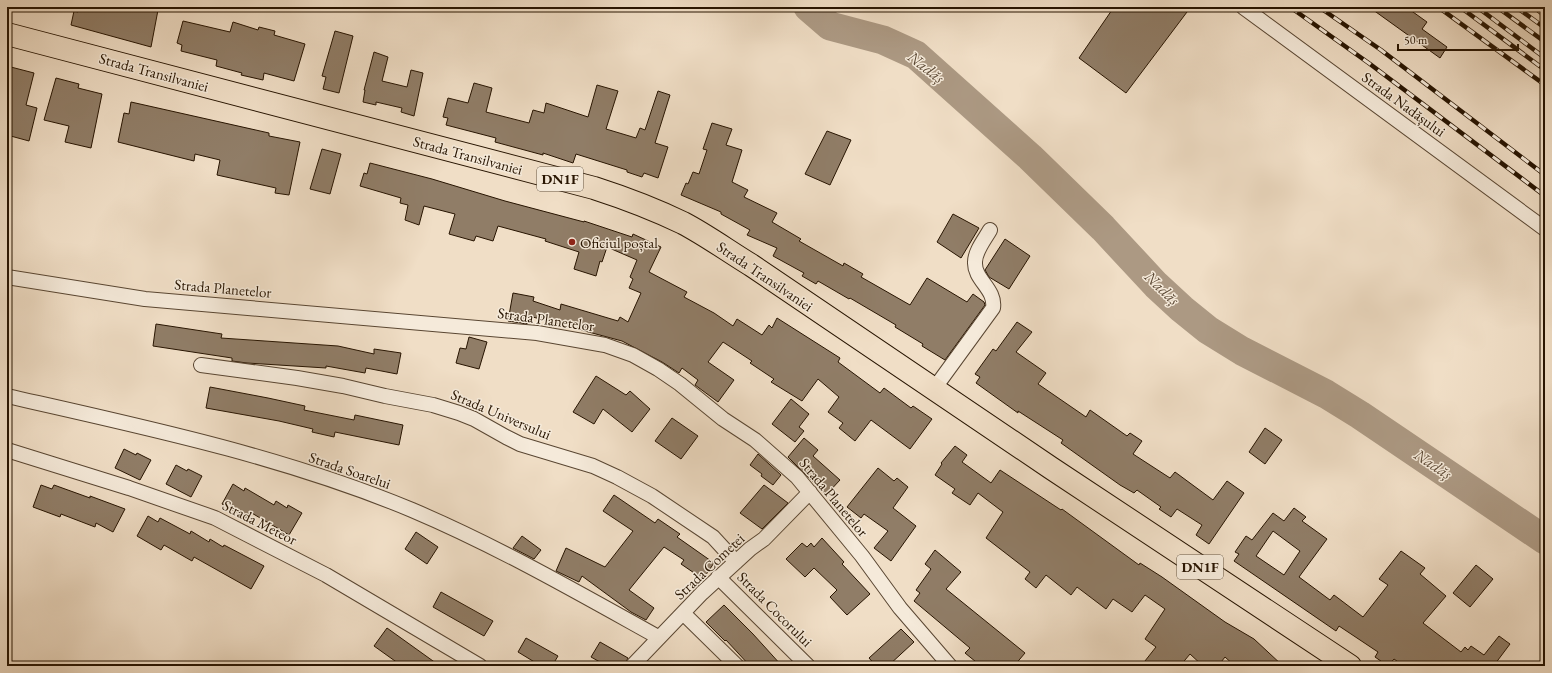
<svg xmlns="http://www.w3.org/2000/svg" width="1552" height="673" font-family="'EB Garamond',serif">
	<rect width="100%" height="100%" fill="#f0dec6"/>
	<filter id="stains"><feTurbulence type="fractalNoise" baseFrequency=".005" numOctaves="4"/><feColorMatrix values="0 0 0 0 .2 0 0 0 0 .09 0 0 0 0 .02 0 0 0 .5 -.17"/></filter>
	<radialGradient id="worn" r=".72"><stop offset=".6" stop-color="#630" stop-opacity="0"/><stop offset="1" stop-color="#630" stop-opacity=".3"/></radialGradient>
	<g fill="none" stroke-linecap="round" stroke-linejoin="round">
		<path stroke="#ac9983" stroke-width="29" d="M808,7L830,26L883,40L916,55L1030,157L1103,228L1156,285L1182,309L1208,330L1242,351L1326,394L1360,415L1545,540"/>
	</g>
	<path fill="#907d67" stroke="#271401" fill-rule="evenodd" d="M79,7H146L158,10L151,47L71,25L74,11L78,12Z
		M1114,7H1181L1187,12L1126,93L1079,58Z
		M1369,7H1406L1427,22L1422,29L1447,47L1440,58Z
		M183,21L230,32L233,22L258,30L259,27L275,31L274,35L305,44L294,81L264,73L263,80L241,75L242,73L216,66L217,60L181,51L182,45L177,43Z
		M335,31L353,36L339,93L323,89L326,77L322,76Z
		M374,52L388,57L382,81L407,87L411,70L423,73L414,116L401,112L402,108L376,102V105L363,102L365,90H364Z
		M7,66L34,73L26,105L37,108L29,141L7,135Z
		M56,78L79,84L78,88L102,94L91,148L65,142L69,126L44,120Z
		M474,83L492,88L486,112L529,123L533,110L544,113L546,103L588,117L597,85L618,91L606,129L636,138L640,128L645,130L658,91L670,95L655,143L668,147L658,178L644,173L642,177L627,172V170L576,154L573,163L543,153V155L495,142L496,138L446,125L448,118L443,117L448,98L468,103Z
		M131,102L269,133V136L300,142L289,195L275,193L276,188L217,175L220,160L195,154L194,161L118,142L124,113L129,114Z
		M712,123L732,129L726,145L742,150L732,182L748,190L744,197L777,213L772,222L801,239L799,241L843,266L844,263L863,274L861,277L910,305L927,278L967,302L973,294L984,302L985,305L945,360L922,346L923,344L895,327L896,325L850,298L849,299L818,281L816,284L802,276L804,273L773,256L777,248L747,235L750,230L721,214V212L681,195L686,183L688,184L693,172L699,174L707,150L703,149Z
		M827,131L851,140L830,185L805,174Z
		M322,149L341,154L330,194L310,189Z
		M370,163L432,179L505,201L584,222V221L632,237L633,234L661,247L649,272L687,292L684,297L714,313L733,326L737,319L762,335L769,325L772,328L777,318L840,358L838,362L880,393L884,388L911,408L913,406L932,419L910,449L871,420L855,441L839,428L843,423L828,412L839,397L818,379L802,401L771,382L774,379L750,363L752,361L723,342L708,362L734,380L718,402L695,385L698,380L682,368L679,373L662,362L622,341L529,316L527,324L508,321L513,293L534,297L533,301L560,310L561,304L618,321L620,317L628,322L641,293L629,288L633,279L630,277L637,260L607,247L602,262L600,261L596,276L574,269L579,252L545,241L546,239L498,226L493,241L476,236L474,241L449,234L455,214L424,206L419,225L405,220L408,205L400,203L401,198L360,186L364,173L367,174Z
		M953,214L979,228L961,258L937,242Z
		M1005,239L1030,256L1009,289L989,277L985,270Z
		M1017,322L1032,332L1016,352L1046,373L1038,384L1086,417L1090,410L1127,436L1130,433L1142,441L1133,454L1170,478L1175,472L1213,500L1227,481L1244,493L1209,544L1196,535L1202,525L1177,509L1171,517L1159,509L1161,507L1137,490L1134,493L1120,485L1061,443L1063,440L1018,411V413L976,383L980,377L975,374L993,349L996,351Z
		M156,324L222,334L221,338L338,346L374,354V349L401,353L397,374L366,368L365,373L326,366V368L247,363L232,361V358L153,346Z
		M469,337L487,342L479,369L456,363L460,348L466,349Z
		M596,376L626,395L630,391L650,409L632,432L603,409L594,424L573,412Z
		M210,387L268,398L305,406L304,410L354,420L355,415L403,425L399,445L335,432L334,437L312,432L313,429L279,421L206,408Z
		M791,399L809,414L799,427L804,431L795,442L772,424Z
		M672,418L698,436L681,459L655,441Z
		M1265,428L1282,440L1265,464L1249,452Z
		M804,438L818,450L813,456L840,480L826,495L788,457Z
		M955,446L967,455L962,462L991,483L1000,470L1061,510L1062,509L1139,565L1140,563L1162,577L1225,622L1254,639L1283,666H1235L1225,657L1218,666H1203L1190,654L1180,666H1141L1156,647L1145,639L1165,609L1145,595L1132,612L1113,599L1106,609L1077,587L1071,595L1046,575L1036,588L1025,579L1030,572L986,538L1003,512L978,493L970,505L952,493L955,489L935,475L942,464L941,463Z
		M124,449L136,455L137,453L151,460L140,480L115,468Z
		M758,454L781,475L773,485L761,476L762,474L750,465Z
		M176,465L187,471L188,469L202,476L191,497L166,484Z
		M878,468L894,481L897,478L908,487L893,508L916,526L891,561L874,548L888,531L864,514L861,518L847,507Z
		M233,484L244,491L245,488L274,505L276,501L287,508L288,505L302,513L289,535L250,512L246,518L222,504Z
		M41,485L52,489L54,485L90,498V496L125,509L113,532L96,523L95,527L61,514L60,517L33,507Z
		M764,485L788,503L762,529L740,513Z
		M614,495L655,523L658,519L680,534L677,537L714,563L703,579L681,564L684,560L664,547L629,590L654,608L646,620L631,612L582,576L579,582L556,571L566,548L605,567L633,531L603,511Z
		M1294,508L1306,517L1302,521L1327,539L1299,577L1330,600L1334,595L1363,617L1388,585L1379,579L1401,551L1425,568L1420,574L1446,596L1423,623L1461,652L1465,647L1468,650L1471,646L1484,655L1499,636L1510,644L1495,664L1497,666H1404L1394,659L1388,666L1375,657L1378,652L1339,626L1336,631L1234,561L1239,554L1235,552L1246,536L1252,540L1273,513L1284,521ZM1273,531L1300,551L1284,575L1256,556Z
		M148,516L158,522L160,518L190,534L191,531L209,542L210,539L223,547L224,545L264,566L251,589L194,557L192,561L164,545L161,550L137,536Z
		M416,532L438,547L427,564L405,549Z
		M522,536L541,550L534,559L513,548Z
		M822,538L844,562L842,564L870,594L847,615L830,597L837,590L814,568L805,577L786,559L802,543L807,547L811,543L814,547Z
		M935,550L961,572L946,589L1025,653L1014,666H981L965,653L970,648L914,601L920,593L916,590L931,569L925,564Z
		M1476,565L1493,579L1470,607L1453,593Z
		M441,592L493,621L484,636L433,607Z
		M724,605L753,634L782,666H750L726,640L725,641L706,622Z
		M387,628L440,666H402L374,646Z
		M901,629L914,642L888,666H876L869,658Z
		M526,638L558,656L552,666H541L518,652Z
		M600,642L628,658L624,666H607L591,657Z"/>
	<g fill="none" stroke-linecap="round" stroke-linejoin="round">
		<defs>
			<path id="minor" d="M1243,7L1545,229
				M7,277L145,299L537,333L605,345L633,355L658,369L680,384L723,419L755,440L797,477L862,556L900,608L950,666
				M201,365L297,378L343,386L385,396L433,405L459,413L474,419L506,437L520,444L593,466L617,477L652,496L713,537L736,562
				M934,389L993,308C996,289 974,280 975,262C975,251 985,239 990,230
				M7,396C144,427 282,456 412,510C497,546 577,592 658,637
				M7,450L129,488L215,518L326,575L480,666
				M718,577L808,666
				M683,613L737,666
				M632,666L702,593L750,549L764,539L810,492"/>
			<path id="primary" d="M7,34L594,188C625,198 654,209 683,223C706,235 728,251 751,265L1051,468L1350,666"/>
		</defs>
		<use href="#minor" stroke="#594632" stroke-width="16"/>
		<use href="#primary" stroke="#271401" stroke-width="24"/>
		<use href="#minor" stroke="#f5eada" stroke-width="14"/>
		<use href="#primary" stroke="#f0dec6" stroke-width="22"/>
		<defs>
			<path id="rail" d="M1290,7L1370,64L1545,196
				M1319,7L1381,50L1545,175
				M1438,7L1545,85
				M1460,7L1545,70
				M1477,7L1545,58
				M1497,7L1545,42
				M1516,7L1545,28
				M1534,7L1545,16"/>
		</defs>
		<use href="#rail" stroke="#271401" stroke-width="4.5"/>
		<use href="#rail" stroke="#f5eada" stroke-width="3" stroke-dasharray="9" stroke-linecap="butt"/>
	</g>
	<circle fill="#8f2418" stroke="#f5eada" stroke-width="1.5" cx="572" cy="242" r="4"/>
	<g text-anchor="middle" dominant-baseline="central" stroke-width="3" stroke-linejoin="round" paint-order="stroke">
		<g fill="#f5eada" stroke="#655442" stroke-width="1">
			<rect x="537" y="167" width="46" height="24" rx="3"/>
			<rect x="1177" y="555" width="46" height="24" rx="3"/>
		</g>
		<g font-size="14" font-weight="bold" fill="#271401">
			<text x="560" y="179">DN1F</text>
			<text x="1200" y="567">DN1F</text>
		</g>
		<g font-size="15" fill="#271401" stroke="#f5eada">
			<text transform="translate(154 72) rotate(15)">Strada Transilvaniei</text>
			<text transform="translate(1404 104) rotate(36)">Strada Nadășului</text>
			<text transform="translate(468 155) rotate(15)">Strada Transilvaniei</text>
			<text transform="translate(765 276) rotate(34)">Strada Transilvaniei</text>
			<text transform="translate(223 288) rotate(5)">Strada Planetelor</text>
			<text transform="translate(546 319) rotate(8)">Strada Planetelor</text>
			<text transform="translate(501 414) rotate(23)">Strada Universului</text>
			<text transform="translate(350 470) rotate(19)">Strada Soarelui</text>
			<text transform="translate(834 497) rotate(50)">Strada Planetelor</text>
			<text transform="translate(260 522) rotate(27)">Strada Meteor</text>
			<text transform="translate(709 566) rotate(-43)">Strada Cometei</text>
			<text transform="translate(775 609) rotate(45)">Strada Cocorului</text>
		</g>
		<g font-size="15" fill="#271401" stroke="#f5eada" text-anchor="start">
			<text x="580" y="242">Oficiul poștal</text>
		</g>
		<g font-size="16" font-style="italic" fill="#5c4935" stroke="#f5eada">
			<text transform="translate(926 67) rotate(38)">Nadăș</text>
			<text transform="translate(1162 288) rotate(44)">Nadăș</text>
			<text transform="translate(1433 464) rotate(34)">Nadăș</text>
		</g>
	</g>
	<rect width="1552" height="673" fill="none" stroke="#f0dec6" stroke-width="24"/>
	<rect x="8" y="8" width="1536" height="657" fill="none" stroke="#271401" stroke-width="2"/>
	<rect x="12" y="12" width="1528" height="649" fill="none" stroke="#271401"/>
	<path d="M1398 44v6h120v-6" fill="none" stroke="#271401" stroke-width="2"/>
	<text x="1404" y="44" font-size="12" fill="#271401" stroke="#f5eada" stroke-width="3" paint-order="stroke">50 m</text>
	<rect width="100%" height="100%" filter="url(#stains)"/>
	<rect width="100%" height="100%" fill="url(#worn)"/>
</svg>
